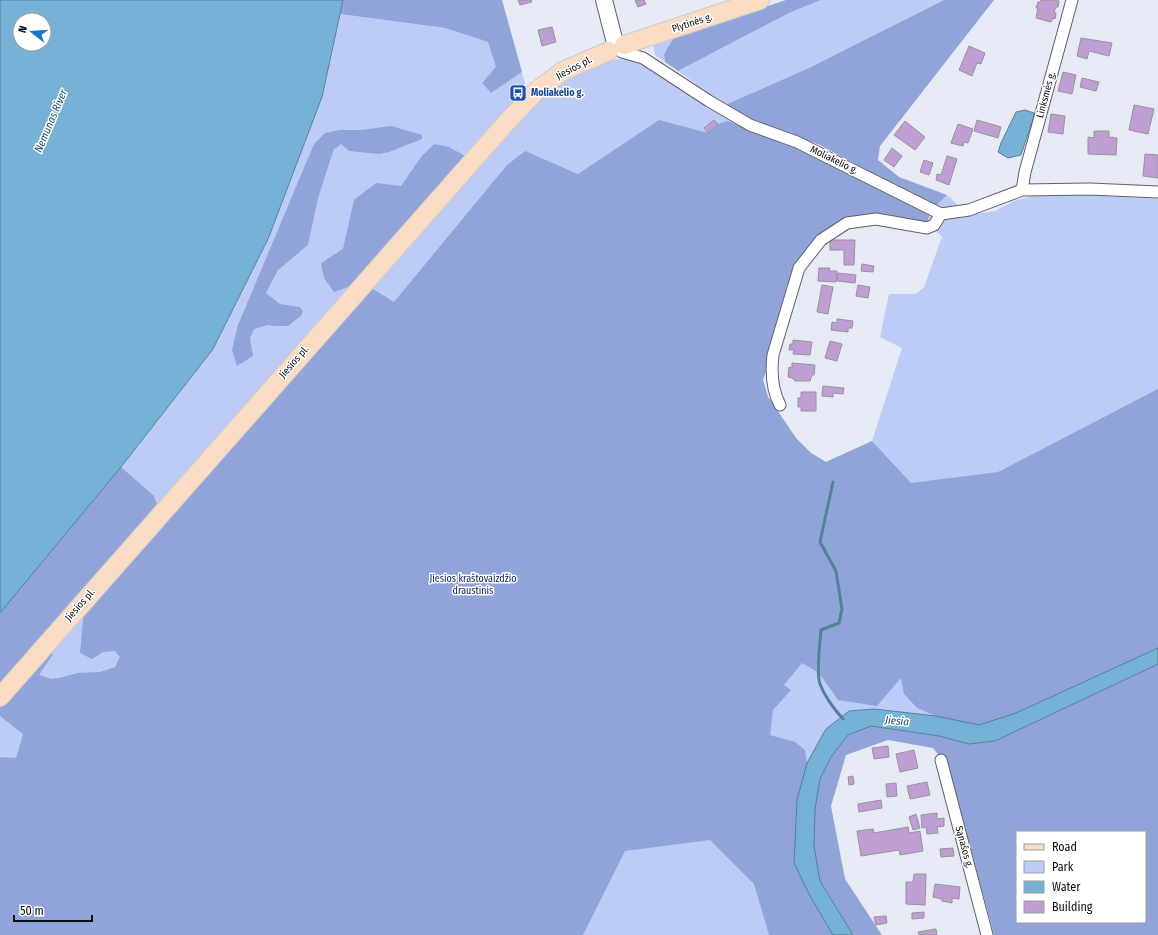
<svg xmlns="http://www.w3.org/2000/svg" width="1158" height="935" font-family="'Fira Sans Condensed',sans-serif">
	<rect width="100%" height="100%" fill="#e6eaf4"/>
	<path fill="#bcccf7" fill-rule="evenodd" d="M821,0H944L811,67L725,105L678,71L789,13Z
		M340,14L445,28L488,42L497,67L482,83L491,93L522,72L525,84L513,95V102L510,107L543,93L577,73L608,61L626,58H643L709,101L930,212L947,195L969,215L995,211L1014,201L1036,195H1091L1158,199V658L1000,731L862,718L823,755L844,935H0V613L121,467L213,349L268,239L322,97ZM874,213L927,222L942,237L924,287L916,294H889L880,337L902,348L872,441L826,462L811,453L796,438L768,397L763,380L769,363L794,267L846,219Z
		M674,37L664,54L665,62L655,55L653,43Z"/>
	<path fill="#90a4da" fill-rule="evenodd" d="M343,0H502L522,72L491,93L482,83L496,67L488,42L445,28L340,14Z
		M786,0H821L789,13L678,71L665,62L664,54L674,37Z
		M944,0H994L880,146L878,160L899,177L947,195L935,207L820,145L751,119L725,105L811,67Z
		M659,120L708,133L718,124L728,121L805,152L930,213L927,222L874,213L846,219L794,267L769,363L763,380L768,397L796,438L811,453L826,462L872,441L911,483L998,472L1158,389V648L1016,713L979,725L936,716L917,708L904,694L901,678L877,706L838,700L819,673L802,663L784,685L791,690L773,710L770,735L795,742L805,750L807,763L797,800L794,863L810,896L833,935H769L754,884L710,840L625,851L583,935H0V757L16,758L23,734L0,716V708L48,649L53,654L39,675L51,679L59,678L77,673L100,672L115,667L120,657L115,651L103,652L92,659L80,653L84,607L370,287L394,302L507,165L525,151L578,174Z
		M391,126L422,135V139L389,152L379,154L349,151L341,144L334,149L328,167L318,198L308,245L278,270L266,293L280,304L300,307L303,311L301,316L288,326H275L268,325L254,329L250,338L253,356L237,366L232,350L238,325L314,144L325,133L340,130H361Z
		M434,144L449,147L465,156L351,286L334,292L324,278L321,263L343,249L354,200L376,183L401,186L421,157Z
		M121,467L154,496L158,507L0,687V613Z
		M1158,664V935H994L949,768L933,748L888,740L846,755L831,806L845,879L882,935H853L820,881L814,846L815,809L820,779L831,757L848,735L871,726L939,736L969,744L995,741ZM1017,832H1145V922H1017Z"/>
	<path fill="#75b2d5" stroke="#55809a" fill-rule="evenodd" d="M0,0H343L322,97L268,239L213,349L121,467L0,613ZM20,20H44V44H20Z
		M1025,110L1034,113L1033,119L1021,155L1008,158L998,152L1001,143L1016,112Z
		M1158,648V664L995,741L969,744L939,736L871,726L848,735L831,757L820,779L815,809L814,846L820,881L853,935H833L810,896L794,863L797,800L807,763L826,729L849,711L874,709L936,716L979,725L1016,713Z"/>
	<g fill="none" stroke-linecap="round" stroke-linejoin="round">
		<path stroke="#55809a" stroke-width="3" d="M833,482L820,542L836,571L842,609L839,623L821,630C820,643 816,673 820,684C825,697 834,709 843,719"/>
	</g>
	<path fill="#bf9fd3" stroke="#97929a" d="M518,0H531L532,2L520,5Z
		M635,0H644L646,4L638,7Z
		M1041,0H1058L1059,2L1058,7H1056L1054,12L1056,13L1055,19L1053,18L1051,22L1036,18L1038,8H1036L1038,2H1040Z
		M552,27L556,42L542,46L538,30Z
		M1081,38L1112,43L1109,56L1089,51L1087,59L1077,56Z
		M969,46L985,53L981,64L977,63L972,76L959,70Z
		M1063,72L1076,75L1072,94L1058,91Z
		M1082,78L1099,82L1096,91L1080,87Z
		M1134,105L1154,109L1148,134L1129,130Z
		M1051,114L1065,116L1063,134L1048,132Z
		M714,120L718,124L708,133L704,128Z
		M977,120L1001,127L998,138L974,131Z
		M905,121L925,137L915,150L894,135Z
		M958,124L973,129L968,143L964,142L963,146L951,143Z
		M1094,131H1109V137L1117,138L1116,155L1088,154V137L1094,138Z
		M892,148L902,156L894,167L884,160Z
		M1145,154L1158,155V178L1143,176Z
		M947,156L957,159L949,185L936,180L937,174L941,175Z
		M924,160L933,163L929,175L920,172Z
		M830,240H855L854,265H844V250H830Z
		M862,264L874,266L873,272L861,271Z
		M819,268H830L829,271H837L836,282L818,281Z
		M838,273L856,275L855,283L837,281Z
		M822,285L833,287L828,314L817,312Z
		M858,285L870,287L868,298L856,296Z
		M837,319L853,321L852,328H848V332L831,330L832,322L837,323Z
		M793,340L812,342L810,355L793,354L794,350H789L790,344H793Z
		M830,341L842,344L837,361L825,358Z
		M792,363L815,365L814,375H812L810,381H795L792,378L788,377L789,367L792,368Z
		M823,386L844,388L843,394L833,393V397L822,396Z
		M801,392H816V411H801V407H798V398H801Z
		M888,746L889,757L874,759L872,748Z
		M914,750L918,768L900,772L896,754Z
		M853,776L854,784L849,785L848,777Z
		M927,782L930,795L910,799L907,786Z
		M896,783L897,796L887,797L886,784Z
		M881,800L882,808L859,812L858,804Z
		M937,813V819L944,818V826L937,827L938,833L927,834L926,827L922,828L921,815Z
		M916,814L920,828L913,830L909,817Z
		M908,827L909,833L920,831L923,851L900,855L899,850L861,856L857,831L873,829L874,833Z
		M953,848L954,856L941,857L940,849Z
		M914,874H926L925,905L906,904V882H913Z
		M935,884L960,887L959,899L952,898V903L942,901V899L933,897Z
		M924,912V918L912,919V913Z
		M886,916L887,923L876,925L874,917Z
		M936,929L937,935H919L918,932Z"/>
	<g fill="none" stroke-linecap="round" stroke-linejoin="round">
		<defs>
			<path id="street" d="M622,52L643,58L709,101L750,125L797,142L941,214L969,210L1022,190L1090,189L1158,192
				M1022,190L1025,172L1072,0
				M780,405C772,390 771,372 773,355L799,268L821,240L847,223L876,219L927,228L934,225L941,214
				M941,760L987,935"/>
			<path id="secondary" d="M604,0L614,39"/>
			<path id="primary" d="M624,45L760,0
				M0,697L506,123L536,91L563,71L609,51"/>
		</defs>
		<use href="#street" stroke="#5e616a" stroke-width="13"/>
		<use href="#secondary" stroke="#5e616a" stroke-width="18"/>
		<use href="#primary" stroke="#c9caca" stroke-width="20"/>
		<use href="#street" stroke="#fff" stroke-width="11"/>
		<use href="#secondary" stroke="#fff" stroke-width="16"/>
		<use href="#primary" stroke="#fadbc4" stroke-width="18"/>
	</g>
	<defs>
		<symbol id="bus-square" viewBox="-11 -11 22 22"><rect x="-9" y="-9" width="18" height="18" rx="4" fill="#1a4fb4" stroke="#fff"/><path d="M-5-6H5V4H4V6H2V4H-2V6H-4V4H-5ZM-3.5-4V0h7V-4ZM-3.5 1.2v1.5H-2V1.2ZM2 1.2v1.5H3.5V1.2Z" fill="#fff"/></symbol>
	</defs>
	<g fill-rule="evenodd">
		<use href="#bus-square" x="508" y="83" width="20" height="20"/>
	</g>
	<g text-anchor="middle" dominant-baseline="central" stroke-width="3" stroke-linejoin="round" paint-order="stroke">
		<g font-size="10" fill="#0b0d10" stroke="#fff">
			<text transform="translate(692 23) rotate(-18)">Plytinės g.</text>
			<text transform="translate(574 68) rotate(-28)">Jiesios pl.</text>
			<text transform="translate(1046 95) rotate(-75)">Linksmės g.</text>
			<text transform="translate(834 160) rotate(26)">Moliakelio g.</text>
			<text transform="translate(294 362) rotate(-49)">Jiesios pl.</text>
			<text transform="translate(80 605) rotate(-49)">Jiesios pl.</text>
			<text transform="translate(964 847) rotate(75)">Sąnašos g.</text>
		</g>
		<g font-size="10" font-weight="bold" fill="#164399" stroke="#fff" text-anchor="start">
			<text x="531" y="93">Moliakelio g.</text>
		</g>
		<g font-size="10" fill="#162563" stroke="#fff">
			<text x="473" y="579">Jiesios kraštovaizdžio<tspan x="473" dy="12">draustinis</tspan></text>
		</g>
		<g font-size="11" font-style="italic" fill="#1e4e67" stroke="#fff">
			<text transform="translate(51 121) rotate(-67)">Nemunas River</text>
			<text transform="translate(897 721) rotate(5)">Jiesia</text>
		</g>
	</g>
	<rect x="1016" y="831" width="130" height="92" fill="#ffffff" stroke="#9d9e9f"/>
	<rect x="1024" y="844" width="20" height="6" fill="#fadbc4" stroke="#9d9e9f"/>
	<text x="1052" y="851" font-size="12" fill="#0b0d10">Road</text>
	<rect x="1024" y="861" width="20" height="12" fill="#bcccf7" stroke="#9d9e9f"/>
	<text x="1052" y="871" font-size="12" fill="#0b0d10">Park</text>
	<rect x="1024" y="881" width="20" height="12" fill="#75b2d5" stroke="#9d9e9f"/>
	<text x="1052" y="891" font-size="12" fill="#0b0d10">Water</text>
	<rect x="1024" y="901" width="20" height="12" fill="#bf9fd3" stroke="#9d9e9f"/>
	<text x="1052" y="911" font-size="12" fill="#0b0d10">Building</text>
	<g transform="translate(32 32) rotate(287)"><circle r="19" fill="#ffffff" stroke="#9d9e9f"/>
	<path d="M0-3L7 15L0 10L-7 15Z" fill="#167ac6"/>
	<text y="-6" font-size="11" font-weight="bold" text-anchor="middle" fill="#0b0d10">N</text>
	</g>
	<path d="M14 915v6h78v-6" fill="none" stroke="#0b0d10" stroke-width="2"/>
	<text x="20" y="915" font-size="12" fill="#0b0d10" stroke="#ffffff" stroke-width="3" paint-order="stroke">50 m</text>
</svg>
